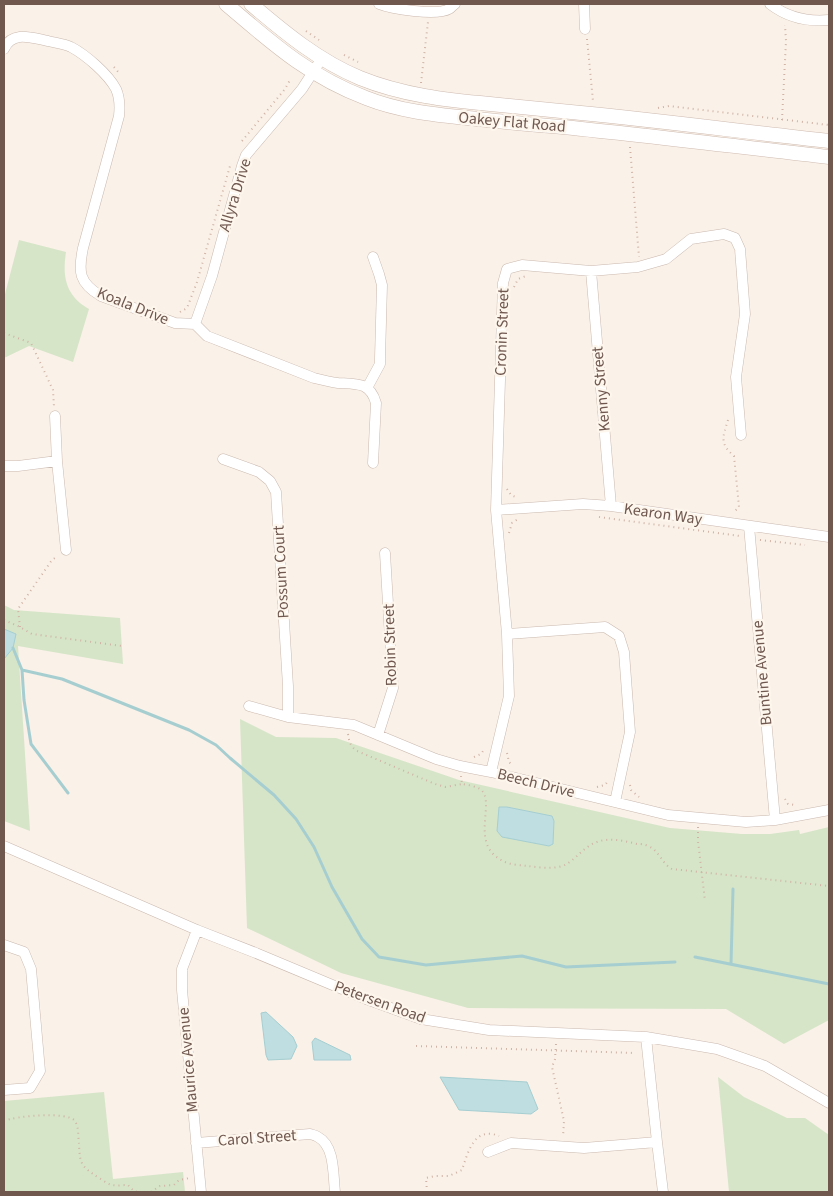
<svg xmlns="http://www.w3.org/2000/svg" width="833" height="1196" font-family="'Source Sans 3',sans-serif">
	<rect width="100%" height="100%" fill="#faf1e8"/>
	<path fill="#d6e5c8" d="M19,240L66,252C62,277 66,296 89,309L73,362L29,346L4,358V298Z
		M4,605L14,610L120,618L123,664L18,646L30,831L4,821Z
		M240,719L276,737L336,738L459,780L670,828L742,834H770L799,830L800,834L829,827V1020L784,1044L726,1009L468,1008L341,973L247,928Z
		M718,1077L744,1097L787,1118H805L829,1135V1192H729Z
		M104,1092L113,1179L183,1172L185,1192H4V1101Z"/>
	<path fill="#bedee1" stroke="#a6ced1" d="M4,629L16,634L13,648L4,659Z
		M499,807H507L552,816L554,821L553,844L549,846L502,837L497,831Z
		M266,1012L293,1037L297,1046L291,1059L268,1060L266,1055L261,1013Z
		M315,1038L350,1055L351,1060H314L312,1042Z
		M440,1077L527,1082L538,1109L531,1114L459,1110Z"/>
	<g fill="none" stroke-linecap="round" stroke-linejoin="round">
		<path stroke="#a6ced1" stroke-width="3" d="M13,648L22,670L62,679L189,730L216,745L230,758L274,795L296,819L314,847L332,887L362,939L379,957L426,965L522,956L566,967L675,962
			M22,670L24,700L31,744L68,793
			M695,957L829,984
			M731,964L733,889"/>
		<defs>
			<path id="minor" d="M379,4C391,9 437,16 449,9C451,8 453,5 455,4
				M584,4L585,29
				M770,4C788,18 807,22 829,20
				M4,49C12,30 32,38 48,41C56,43 64,44 71,47C86,55 108,74 116,89C120,98 120,107 119,116L83,248C78,272 79,283 101,296L175,323L195,324L207,336L314,378C322,380 330,382 338,383C357,384 370,382 376,403L373,463
				M591,271L611,506
				M195,324L212,276L242,166L246,155L302,89L322,58
				M367,388L380,364V358L382,285L379,274L373,257
				M223,459L259,472L270,481L276,492L288,686V717
				M57,461L66,550
				M4,466H18L57,461L55,416
				M496,510L583,504L611,506L829,537
				M749,526L775,820
				M507,634L605,627L619,636L624,652L630,732L615,802
				M249,706L288,717L354,725L436,759L460,766L491,772L668,815L746,822L775,820L829,810
				M378,735L393,688L385,553
				M491,772L509,696L507,634L496,510L503,283L507,269L522,265L591,271L638,267L666,259L691,239L724,234L735,238L740,249L745,314L736,377L741,435
				M4,846L197,930L256,953L366,999L421,1019L489,1030L646,1037L717,1049L765,1066L829,1103
				M197,930L182,969V990L201,1192
				M4,945L24,952L31,969L40,1071L30,1088L4,1090
				M646,1037L657,1142L663,1192
				M196,1143L310,1134C313,1135 315,1135 318,1137C335,1146 333,1175 335,1192
				M488,1152L511,1143L584,1148L657,1142"/>
			<path id="secondary" d="M226,4C272,43 308,76 366,98C401,112 439,115 477,119C505,122 534,125 563,127C652,136 741,147 829,157
				M251,4C285,33 319,61 360,78C402,95 446,100 490,104C520,107 550,110 581,113C664,121 746,132 829,141"/>
		</defs>
		<use href="#minor" stroke="#cab9af" stroke-width="11"/>
		<use href="#secondary" stroke="#cebbb0" stroke-width="15"/>
		<path stroke="#d0b3a6" stroke-width="2" stroke-dasharray="1 4" stroke-linecap="butt" d="M306,31L319,40
			M587,39L593,101
			M344,55L358,62
			M114,67L120,74
			M421,83L428,22
			M658,108L669,106L829,125
			M782,120L786,41L785,25
			M242,141L285,89L290,80
			M630,147L639,257
			M514,287L518,279L526,276
			M180,312L187,308L197,282L230,166
			M4,333L31,343L53,390L54,407
			M728,420C723,437 719,443 734,456L739,507L734,512
			M507,489L511,495L518,498
			M599,517L740,536
			M509,533L512,523L518,519
			M760,540L805,545
			M4,620L20,627L32,634L122,646
			M20,627L18,609L52,560L58,556
			M348,734C349,742 351,747 357,751L435,784L445,787L462,784
			M507,753L509,762L513,766
			M474,757L481,754L485,748
			M461,776L462,784C468,785 475,786 480,789C497,801 469,842 501,860C509,865 519,865 527,866C537,867 548,869 558,867C571,865 578,853 589,846C603,836 621,840 637,844C640,844 644,844 648,846C659,850 662,864 672,869L829,886
			M630,785L631,790L639,797
			M597,787L605,785L608,781
			M785,799L788,804L795,805
			M698,827V841L705,901
			M556,1044L555,1059L552,1067L564,1121L563,1137
			M416,1046L635,1053
			M4,1121C15,1116 68,1111 75,1121C79,1127 78,1137 79,1144C80,1165 81,1166 99,1178C103,1180 107,1184 112,1185C117,1186 123,1185 128,1185L134,1191L138,1192
			M151,1192L160,1186L174,1185L179,1180L190,1178
			M427,1192L426,1178L435,1176H449L462,1170C468,1152 474,1126 499,1136"/>
		<use href="#minor" stroke="#fff" stroke-width="10"/>
		<use href="#secondary" stroke="#fff" stroke-width="14"/>
	</g>
	<g text-anchor="middle" dominant-baseline="central" stroke-width="4.5" stroke-linejoin="round" paint-order="stroke">
		<g font-size="16" fill="#70584f" stroke="#fdf6ed">
			<text transform="translate(512 122) rotate(5)">Oakey Flat Road</text>
			<text transform="translate(235 195) rotate(-73)">Allyra Drive</text>
			<text transform="translate(133 306) rotate(22)">Koala Drive</text>
			<text transform="translate(502 332) rotate(-88)">Cronin Street</text>
			<text transform="translate(601 389) rotate(-95)">Kenny Street</text>
			<text transform="translate(663 514) rotate(8)">Kearon Way</text>
			<text transform="translate(281 572) rotate(-93)">Possum Court</text>
			<text transform="translate(390 645) rotate(-92)">Robin Street</text>
			<text transform="translate(762 673) rotate(-95)">Buntine Avenue</text>
			<text transform="translate(536 783) rotate(14)">Beech Drive</text>
			<text transform="translate(380 1002) rotate(20)">Petersen Road</text>
			<text transform="translate(188 1060) rotate(-95)">Maurice Avenue</text>
			<text transform="translate(257 1138) rotate(-4)">Carol Street</text>
		</g>
	</g>
	<rect width="833" height="1196" fill="none" stroke="#70584f" stroke-width="10"/>
</svg>
